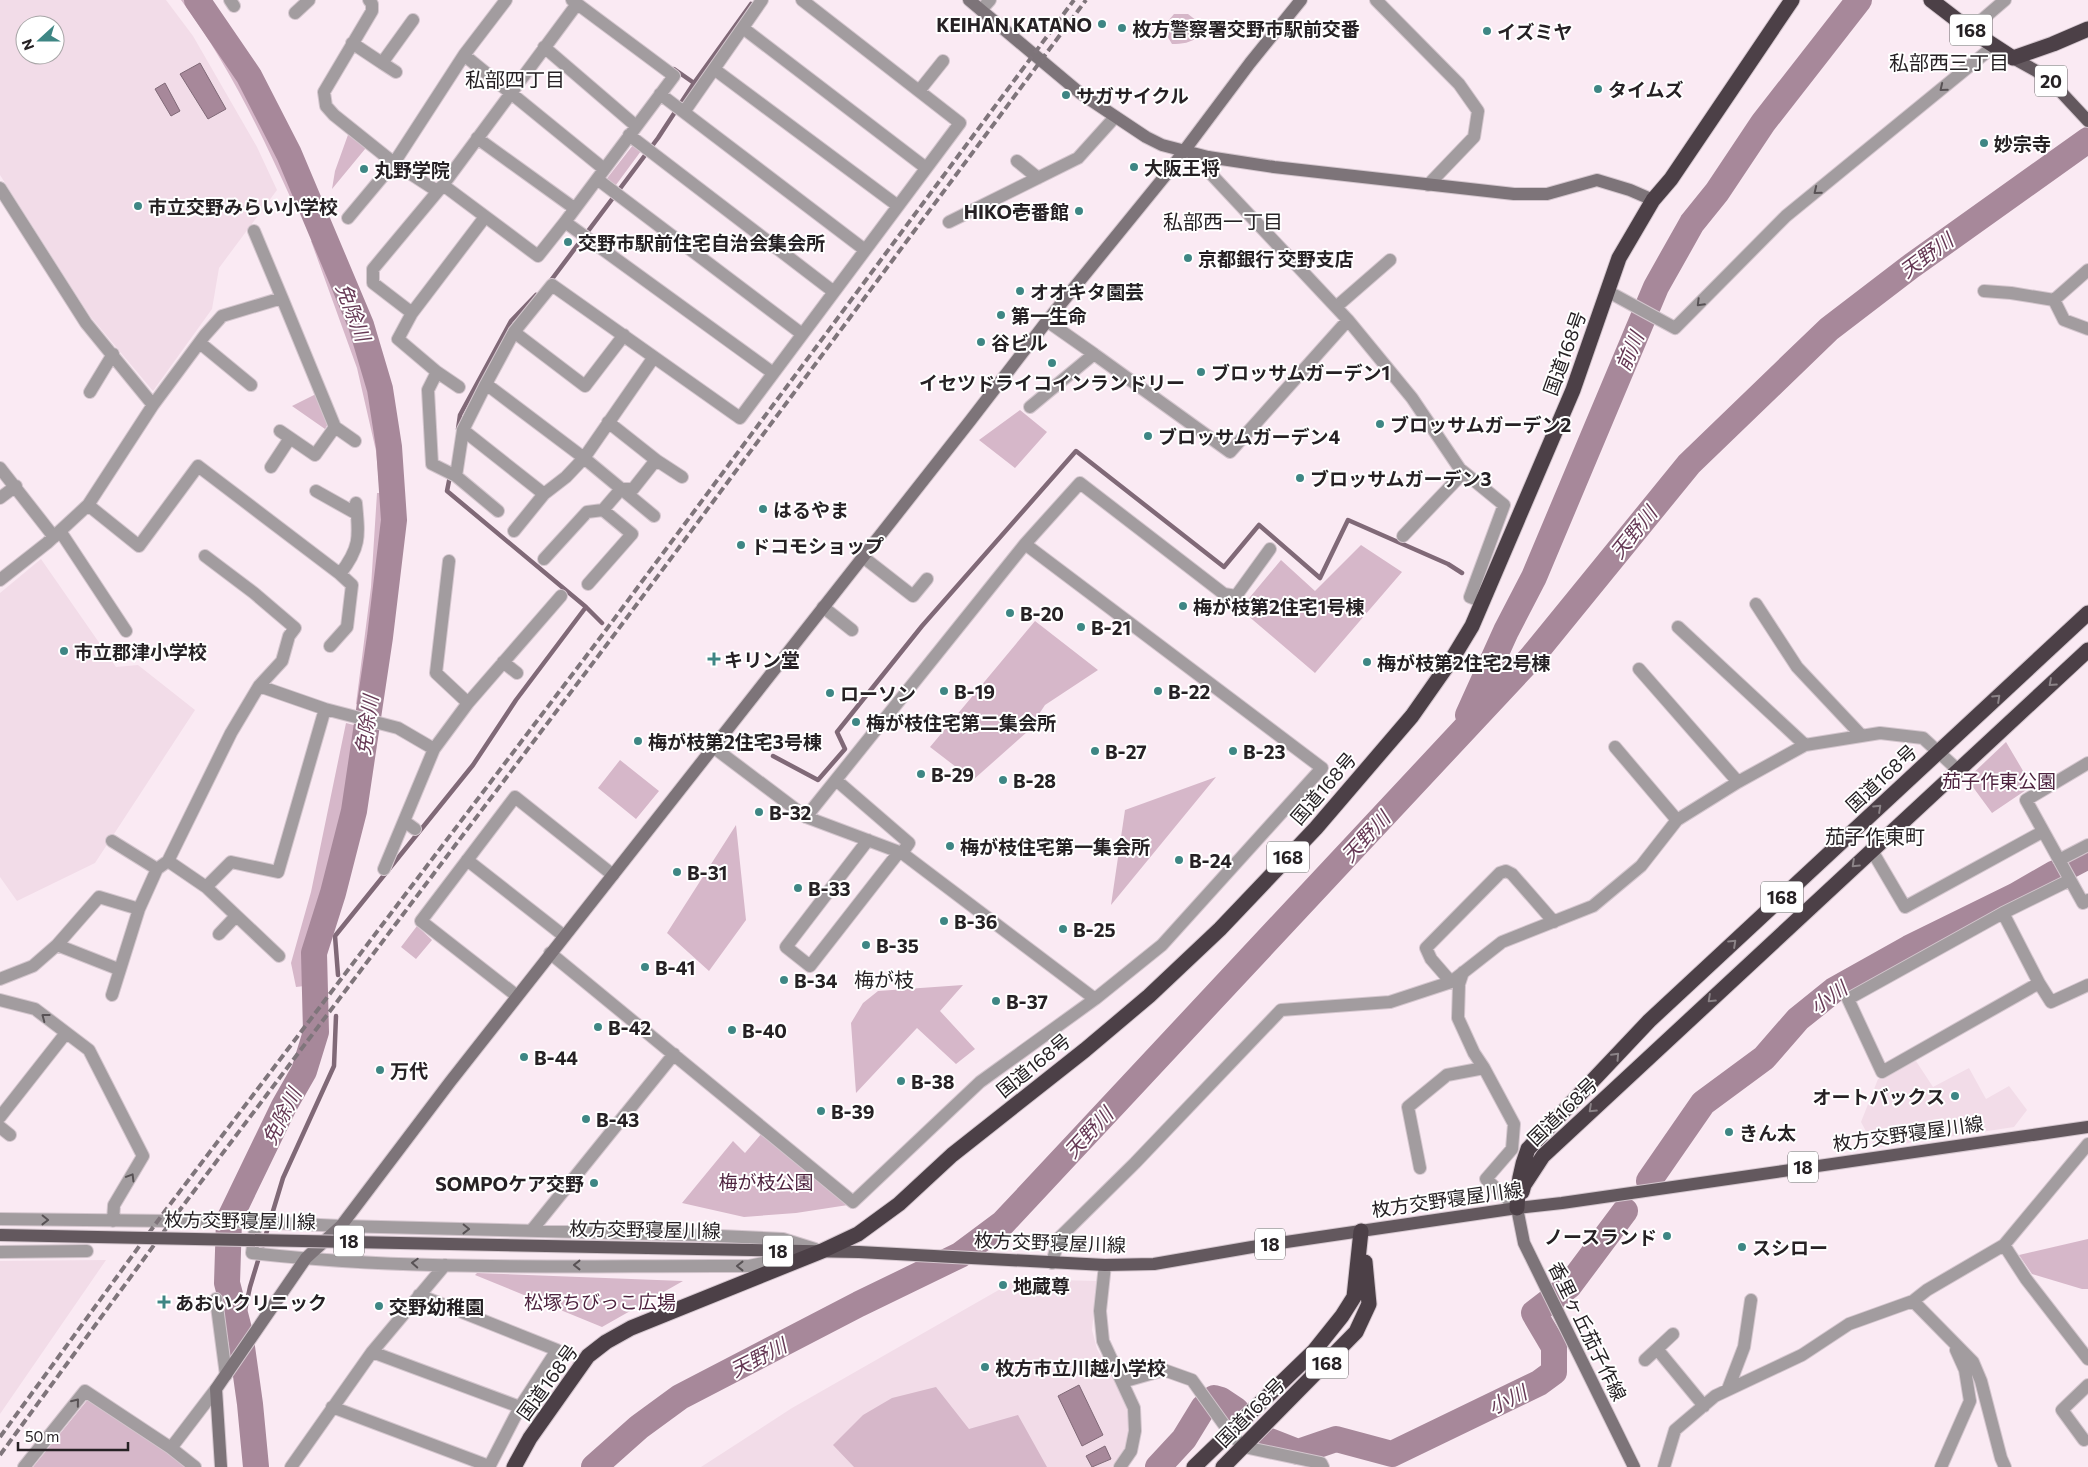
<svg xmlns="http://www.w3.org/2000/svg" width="2088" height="1467" font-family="Commissioner,'Noto Sans JP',sans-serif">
	<rect width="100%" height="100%" fill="#faeaf3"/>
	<path fill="#f2dce8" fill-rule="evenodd" d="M0,0H166L193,36L257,147L277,190L219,268L212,309L153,391L90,316L0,175ZM25,25H55V55H25Z
		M41,559L116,667L138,665L195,710L95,863L17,901L0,877V593Z
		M1916,1061L1933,1087L1969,1068L1986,1099L2009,1086L2027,1110L2014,1127L1875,1148L1861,1122L1878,1079Z
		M106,1260L0,1414V1261Z
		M1018,1279L1097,1281L1092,1330L1097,1349L1131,1409L1129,1449L1116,1467H701L792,1408Z"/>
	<path fill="#d6b7c9" d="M181,0H194L247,79L283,149L303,197L292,201C261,132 226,60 181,0Z
		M1174,14H1188L1197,21L1199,36C1191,43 1182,44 1172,44L1166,34L1168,21Z
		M349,132L370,143L332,189L335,171Z
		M633,145L641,151L613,189L605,181Z
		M322,237L356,324L378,388L389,482L379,483L376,451L357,368L311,241Z
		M316,394L328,424L325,429L292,406Z
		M1020,410L1047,432L1015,468L979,440Z
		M377,493H388C389,565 378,637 367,708L356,704L371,587Z
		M1361,545L1402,572L1315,673L1240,609L1281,560L1315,591Z
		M1035,621L1098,670L1045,705L1027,732L973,780L930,747Z
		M346,723L365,728L352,808L312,952L313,985L296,987L291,963L311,892Z
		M2006,742L2032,786L1992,813L1967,779Z
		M620,760L659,791L636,819L598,788Z
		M1216,777L1111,905L1125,810Z
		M736,825L746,920L709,971L667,933Z
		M417,926L432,940L416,959L401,947Z
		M963,985L940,1011L975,1049L956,1064L917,1028L856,1093L851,1023L863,1003L878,991Z
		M762,1133L848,1205L796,1213L744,1217L682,1203L733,1141L745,1153Z
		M2088,1239V1289H2082L2032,1274L2019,1255Z
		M477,1273L683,1281L602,1327L475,1275Z
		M936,1387L969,1429L1018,1415L1047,1467H854L833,1445L863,1415L892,1398Z
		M89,1398L187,1467H33Z"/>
	<path fill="#a7889a" stroke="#806977" d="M200,63L226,109L208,119L180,74Z
		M165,83L180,111L171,116L155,89Z
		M1079,1385L1103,1435L1082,1446L1058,1396Z
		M1105,1446L1111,1459L1092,1467L1086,1456Z"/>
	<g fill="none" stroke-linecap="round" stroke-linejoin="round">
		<path stroke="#806977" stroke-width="4.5" d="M674,69L694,83
			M549,283L658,138L694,83L751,4
			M458,429L460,415L511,321L536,295
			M450,476L447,491L586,607L602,623
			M773,756L818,780L845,749L837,732L922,626L1076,451L1224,567L1259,525L1320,578L1348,520L1448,564L1462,573
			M338,975L335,936L473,765L516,700L586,607
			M240,1333L250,1287L283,1178L334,1066L336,1016"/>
		<path stroke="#a7889a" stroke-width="26" d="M197,0L249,76L289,154L361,325L380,389L389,447L394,520L380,637L354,811L333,893L314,953L316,1032L304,1071L284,1106L229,1220L227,1283L240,1333L250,1404L256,1467
			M1468,715L1506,631L1534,577L1656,287L1692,223L1717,192L1763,123L1859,0
			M2071,865L2088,856
			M1649,1181L1703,1103L1764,1058L1798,1019L1834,990L1909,948L2015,896L2055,873
			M1214,1398L1221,1400L1236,1410
			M1270,1441L1298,1452L1336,1439L1392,1454L1539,1383L1554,1372V1347L1534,1313L1569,1286L1625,1211
			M594,1467L639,1427L680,1397L859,1304L960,1255L1003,1223L1531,658L1689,464L1829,329L1910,267L2088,140
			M1158,1467L1184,1439L1203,1408"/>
		<defs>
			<path id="street" d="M230,0L234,6
				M1376,0L1459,84L1478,111L1474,137L1428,185
				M981,10L990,0
				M295,13L309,0
				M743,28L926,168
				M1970,30L2005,0
				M352,43L382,63L413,20
				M544,47L636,126
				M464,55L604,169
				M382,63L396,72
				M714,69L898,206
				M919,91L943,61
				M660,94L865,250
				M684,112L762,0
				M629,135L834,292
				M477,138L574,208
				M1208,157L1211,174L1348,320L1412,398L1460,469L1504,505L1470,597L1483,602
				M1017,161L1038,178
				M597,179L802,334
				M443,185L538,256L565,222L674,76L572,0
				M0,188L86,323L153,405L205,335L222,316L282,298L335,427L355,441
				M437,191L394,163L464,55L506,0
				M485,217L412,313L398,339L437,372L428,390L432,464L456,476L498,511
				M348,218L394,163L334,115L326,106L324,92L372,11V4L369,0
				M565,222L773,373
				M949,222L1078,158L1115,117
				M254,231L282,298
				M1607,291L1675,328L1786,216L1994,46
				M1984,291L2011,293L2054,300L2064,320L2088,329
				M2054,300L2088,270
				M1336,307L1390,260
				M412,313L373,283V269L443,185L577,4
				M1047,321L1094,354
				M514,332L585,386L624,335
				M200,343L251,385
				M437,372L459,387
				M486,384L584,458L654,516
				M90,392L113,354
				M1030,407L1094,354L1230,452L1348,320
				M463,430L544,494
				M280,431L315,455L335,427
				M656,460L682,477
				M271,467L290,438
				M0,468L54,537
				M456,476L463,430L486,384L514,332L552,285L740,418L960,123L802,0
				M316,491L357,514
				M0,498L16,486
				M88,505L139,546L198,466L340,574C361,547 359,536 356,503
				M603,510L621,489H633L656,460L608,422
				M60,531L126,631
				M514,531L544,494L566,477L584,458L654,357
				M1403,536L1464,472
				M1025,544L1080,483L1224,594L1236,596L1270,549
				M205,556L254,593L295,628L289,636L282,661L259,686
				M863,557L913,596L927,579
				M544,559L587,512L603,510L632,534L588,584
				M449,561L436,673L468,703
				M0,580L47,543L88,505L153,405
				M1756,604L1797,667L1861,735
				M823,607L852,630
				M1678,627L1805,745
				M330,646L347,627L352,585L340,574
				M503,662L517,673
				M1639,669L1738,782
				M713,747L806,817L902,853L1095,999
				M1615,747L1677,820
				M2088,763L2026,800L2083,903L2088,900
				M836,780L909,843L902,853
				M404,821L415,829
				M868,840L786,947L810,966L899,852
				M112,841L157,869
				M1871,849L1905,907L2042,832
				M467,860L564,936
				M2059,860L2088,845
				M168,861L206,887L231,862L278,872L325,709
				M384,869L434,749L468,703L561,596
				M2070,880L2003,913L1848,999L1882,1072L2039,983L2051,1002L2088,985
				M206,887L279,956
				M2003,913L2039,983
				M219,934L236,916
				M57,945L118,969
				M550,953L853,1202L980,1082L1095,999L1162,945L1322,768L1025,544L806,817
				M1463,972L1459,984L1458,1018L1474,1053L1484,1068
				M0,979L33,966L57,945L99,897L139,909
				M1451,982L1431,959L1426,948L1500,873L1506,871L1512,874L1554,922
				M112,995L139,909L157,869L168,861L231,733L259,686L325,709L398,728L434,749
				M517,996L421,921L515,797L613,875
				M0,1000L35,1009L89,1050L143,1156L114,1205L113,1221
				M0,1117L66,1033
				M0,1127L10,1135
				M1420,1168L1408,1107L1447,1075L1484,1068L1514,1124L1512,1149L1486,1179L1517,1208
				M0,1219L256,1222L341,1226L698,1235L783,1239L815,1249
				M256,1222L252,1253C416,1272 584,1265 749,1266L798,1256
				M532,1230L674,1054
				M2004,1245L2026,1279L2088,1359
				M0,1252L87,1251
				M1052,1263L1059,1238L1135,1163L1281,1010L1390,1002L1451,982L1502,942L1593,906L1641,866L1677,820L1738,782L1805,745L1880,733L1923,738L1958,770
				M1105,1265L1100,1311L1103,1341L1134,1408L1135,1431L1131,1451L1120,1467
				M419,1295L557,1350L520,1407L489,1467
				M216,1299L226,1375
				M1913,1301L1973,1362L1981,1381L2001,1458L2005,1467
				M1673,1334L1657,1349L1704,1406
				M372,1352L520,1407
				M1645,1360L1657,1349
				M1122,1382L1164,1370L1192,1380L1230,1433L1244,1447L1321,1463L1323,1467
				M1728,1389L1744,1347L1751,1300
				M332,1407L489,1466
				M2084,1440L2062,1410L2088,1385
				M171,1448L216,1389
				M24,1467L85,1391L171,1448L195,1467
				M291,1467L372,1352L445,1265
				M1664,1467L1675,1430L1715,1396L1802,1355L1849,1324L1913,1301L1927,1290L2004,1245L2088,1144
				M1941,1467L1970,1401L1965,1370L1956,1350"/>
			<path id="secondary" d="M969,0L1080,93L1146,137L1162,145L1208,157L1274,167L1514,194H1547L1597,180L1630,190L1653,200
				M1517,1208L1524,1243L1634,1467
				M221,1467L216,1389L306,1258L341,1226L450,1082L970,421L1047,321L1169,171L1250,63L1301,0"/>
			<path id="primary" d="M2013,58L2047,77L2088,121
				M698,1249L859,1252L1105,1265L1154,1264L1252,1247L1517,1208L1562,1203L2088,1127"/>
			<path id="highway" d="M1931,0L1970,30L2013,58L2053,44L2088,29
				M1522,1192L1524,1185L1543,1156L2088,650
				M1517,1208C1518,1186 1520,1169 1528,1149L1649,1021L2088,613
				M514,1467L530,1438L588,1356L606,1342L631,1328L822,1251L858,1234L899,1204L952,1155L1085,1050L1149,996L1220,929L1316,828L1412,716L1452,659L1472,626L1573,390L1619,258L1653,200L1671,179L1792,0
				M1194,1467L1314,1351L1342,1316L1354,1297L1361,1231
				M1223,1467L1356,1332L1369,1304L1365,1262"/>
		</defs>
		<use href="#street" stroke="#d4c6ce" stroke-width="14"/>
		<use href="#secondary" stroke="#d4c6ce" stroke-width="14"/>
		<use href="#primary" stroke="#d4c6ce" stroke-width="14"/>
		<use href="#highway" stroke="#d4c6ce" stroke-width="17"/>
		<use href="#street" stroke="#a29c9f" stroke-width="12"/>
		<use href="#secondary" stroke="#7d7479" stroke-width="12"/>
		<use href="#primary" stroke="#63585e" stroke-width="12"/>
		<use href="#highway" stroke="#4c4047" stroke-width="15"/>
		<path stroke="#7f757b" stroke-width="4" stroke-dasharray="8 4" stroke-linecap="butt" d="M0,1437L165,1211L603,634L1074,0
			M0,1455L179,1211L611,639L1086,0"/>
		<defs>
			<path id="primary-bridge" d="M0,1235L698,1249"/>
		</defs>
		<use href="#primary-bridge" stroke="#d4c6ce" stroke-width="14" stroke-linecap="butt"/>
		<use href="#primary-bridge" stroke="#63585e" stroke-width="12"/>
	</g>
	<defs><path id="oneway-chevron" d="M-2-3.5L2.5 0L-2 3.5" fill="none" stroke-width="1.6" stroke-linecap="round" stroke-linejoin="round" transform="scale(1.25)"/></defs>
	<g stroke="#585255">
		<use href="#oneway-chevron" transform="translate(1943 88) rotate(141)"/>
		<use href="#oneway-chevron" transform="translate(1817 191) rotate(141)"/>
		<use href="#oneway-chevron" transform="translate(1700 303) rotate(135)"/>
		<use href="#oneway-chevron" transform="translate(45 1017) rotate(-143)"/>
		<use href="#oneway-chevron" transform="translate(131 1177) rotate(-59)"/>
		<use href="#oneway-chevron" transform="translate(45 1220) rotate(1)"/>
		<use href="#oneway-chevron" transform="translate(466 1229) rotate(1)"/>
		<use href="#oneway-chevron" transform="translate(415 1263) rotate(-177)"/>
		<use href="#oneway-chevron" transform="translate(577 1265) rotate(-180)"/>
		<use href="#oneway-chevron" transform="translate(740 1266) rotate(-180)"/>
		<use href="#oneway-chevron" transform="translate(76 1402) rotate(-51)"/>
	</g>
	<g stroke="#8b8387">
		<use href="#oneway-chevron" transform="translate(2052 683) rotate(138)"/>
		<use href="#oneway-chevron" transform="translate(1997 698) rotate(-43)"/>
		<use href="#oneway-chevron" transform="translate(1878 808) rotate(-43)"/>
		<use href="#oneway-chevron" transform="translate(1855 864) rotate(137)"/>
		<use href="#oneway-chevron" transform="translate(1733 943) rotate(-43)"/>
		<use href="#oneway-chevron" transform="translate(1711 999) rotate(137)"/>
		<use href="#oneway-chevron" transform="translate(1616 1056) rotate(-47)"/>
		<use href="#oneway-chevron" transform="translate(1592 1109) rotate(137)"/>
	</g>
	<g fill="#3e8684" stroke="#fff" stroke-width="2">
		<circle cx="1102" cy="24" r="5"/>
		<circle cx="1122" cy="28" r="5"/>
		<circle cx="1487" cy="31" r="5"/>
		<circle cx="1598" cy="89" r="5"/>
		<circle cx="1066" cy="95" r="5"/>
		<circle cx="1984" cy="143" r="5"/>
		<circle cx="1134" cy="167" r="5"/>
		<circle cx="364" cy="169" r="5"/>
		<circle cx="138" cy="206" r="5"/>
		<circle cx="1079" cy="211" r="5"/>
		<circle cx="568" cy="242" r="5"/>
		<circle cx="1188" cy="258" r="5"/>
		<circle cx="1020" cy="291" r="5"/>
		<circle cx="1001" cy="315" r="5"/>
		<circle cx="981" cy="342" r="5"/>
		<circle cx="1052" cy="363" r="5"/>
		<circle cx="1201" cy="372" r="5"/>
		<circle cx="1380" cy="424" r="5"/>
		<circle cx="1148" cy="436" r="5"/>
		<circle cx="1300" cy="478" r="5"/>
		<circle cx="763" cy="509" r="5"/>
		<circle cx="741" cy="545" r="5"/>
		<circle cx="1183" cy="606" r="5"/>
		<circle cx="1010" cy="613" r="5"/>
		<circle cx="1081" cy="627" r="5"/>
		<circle cx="64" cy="651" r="5"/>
		<path d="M711.5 651.5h5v5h5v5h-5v5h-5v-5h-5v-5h5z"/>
		<circle cx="1367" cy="662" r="5"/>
		<circle cx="944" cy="691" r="5"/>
		<circle cx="1158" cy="691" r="5"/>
		<circle cx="830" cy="693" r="5"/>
		<circle cx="856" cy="722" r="5"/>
		<circle cx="638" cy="741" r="5"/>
		<circle cx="1095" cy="751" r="5"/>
		<circle cx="1233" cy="751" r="5"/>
		<circle cx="921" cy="774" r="5"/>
		<circle cx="1003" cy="780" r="5"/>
		<circle cx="759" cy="812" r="5"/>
		<circle cx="950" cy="846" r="5"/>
		<circle cx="1179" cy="860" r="5"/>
		<circle cx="677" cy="872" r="5"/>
		<circle cx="798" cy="888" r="5"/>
		<circle cx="944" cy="921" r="5"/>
		<circle cx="1063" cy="929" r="5"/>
		<circle cx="866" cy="945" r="5"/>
		<circle cx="645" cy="967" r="5"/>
		<circle cx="784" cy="980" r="5"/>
		<circle cx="996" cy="1001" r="5"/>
		<circle cx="598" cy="1027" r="5"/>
		<circle cx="732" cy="1030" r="5"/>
		<circle cx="524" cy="1057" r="5"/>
		<circle cx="380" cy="1070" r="5"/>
		<circle cx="901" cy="1081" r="5"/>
		<circle cx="1955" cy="1096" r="5"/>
		<circle cx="821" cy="1111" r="5"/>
		<circle cx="586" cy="1119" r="5"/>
		<circle cx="1729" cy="1132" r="5"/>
		<circle cx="594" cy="1183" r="5"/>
		<circle cx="1667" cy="1236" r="5"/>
		<circle cx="1742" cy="1247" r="5"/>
		<circle cx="1003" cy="1285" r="5"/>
		<path d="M161.5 1294.5h5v5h5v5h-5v5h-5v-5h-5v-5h5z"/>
		<circle cx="379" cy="1306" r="5"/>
		<circle cx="985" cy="1367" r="5"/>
	</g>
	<g text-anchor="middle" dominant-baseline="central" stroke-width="4" stroke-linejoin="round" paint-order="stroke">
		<g fill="#fff" stroke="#676466" stroke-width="1">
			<rect x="1950" y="14.5" width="42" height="31" rx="4"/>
			<rect x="2035" y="65.5" width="32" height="31" rx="4"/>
			<rect x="1267" y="841.5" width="42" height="31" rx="4"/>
			<rect x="1761" y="881.5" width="42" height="31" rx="4"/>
			<rect x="1788" y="1151.5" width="30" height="31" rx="4"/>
			<rect x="334" y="1225.5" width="30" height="31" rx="4"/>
			<rect x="1255" y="1228.5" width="30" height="31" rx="4"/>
			<rect x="763" y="1235.5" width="30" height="31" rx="4"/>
			<rect x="1306" y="1347.5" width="42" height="31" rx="4"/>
		</g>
		<g font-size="18" font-weight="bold" fill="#262124">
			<text x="1971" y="30">168</text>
			<text x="2051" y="81">20</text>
			<text x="1288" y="857">168</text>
			<text x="1782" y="897">168</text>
			<text x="1803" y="1167">18</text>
			<text x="349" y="1241">18</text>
			<text x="1270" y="1244">18</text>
			<text x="778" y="1251">18</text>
			<text x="1327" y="1363">168</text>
		</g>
		<g font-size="19" font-weight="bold" fill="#262124" stroke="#fff" text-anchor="start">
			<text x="1092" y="24" text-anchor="end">KEIHAN KATANO</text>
			<text x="1132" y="28">枚方警察署交野市駅前交番</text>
			<text x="1497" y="31">イズミヤ</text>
			<text x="1608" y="89">タイムズ</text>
			<text x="1076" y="95">サガサイクル</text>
			<text x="1994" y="143">妙宗寺</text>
			<text x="1144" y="167">大阪王将</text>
			<text x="374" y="169">丸野学院</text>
			<text x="148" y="206">市立交野みらい小学校</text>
			<text x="1069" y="211" text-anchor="end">HIKO壱番館</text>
			<text x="578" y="242">交野市駅前住宅自治会集会所</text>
			<text x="1198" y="258">京都銀行 交野支店</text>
			<text x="1030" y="291">オオキタ園芸</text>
			<text x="1011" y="315">第一生命</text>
			<text x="991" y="342">谷ビル</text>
			<text x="1211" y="372">ブロッサムガーデン1</text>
			<text x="1052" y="382" text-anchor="middle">イセツドライコインランドリー</text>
			<text x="1390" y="424">ブロッサムガーデン2</text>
			<text x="1158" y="436">ブロッサムガーデン4</text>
			<text x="1310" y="478">ブロッサムガーデン3</text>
			<text x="773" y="509">はるやま</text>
			<text x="751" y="545">ドコモショップ</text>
			<text x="1193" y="606">梅が枝第2住宅1号棟</text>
			<text x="1020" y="613">B-20</text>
			<text x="1091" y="627">B-21</text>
			<text x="74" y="651">市立郡津小学校</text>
			<text x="724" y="659">キリン堂</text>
			<text x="1377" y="662">梅が枝第2住宅2号棟</text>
			<text x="954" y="691">B-19</text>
			<text x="1168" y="691">B-22</text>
			<text x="840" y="693">ローソン</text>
			<text x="866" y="722">梅が枝住宅第二集会所</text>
			<text x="648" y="741">梅が枝第2住宅3号棟</text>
			<text x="1105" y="751">B-27</text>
			<text x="1243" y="751">B-23</text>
			<text x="931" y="774">B-29</text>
			<text x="1013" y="780">B-28</text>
			<text x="769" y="812">B-32</text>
			<text x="960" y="846">梅が枝住宅第一集会所</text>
			<text x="1189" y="860">B-24</text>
			<text x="687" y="872">B-31</text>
			<text x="808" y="888">B-33</text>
			<text x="954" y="921">B-36</text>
			<text x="1073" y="929">B-25</text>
			<text x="876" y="945">B-35</text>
			<text x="655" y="967">B-41</text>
			<text x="794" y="980">B-34</text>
			<text x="1006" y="1001">B-37</text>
			<text x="608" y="1027">B-42</text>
			<text x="742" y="1030">B-40</text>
			<text x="534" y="1057">B-44</text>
			<text x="390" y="1070">万代</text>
			<text x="911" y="1081">B-38</text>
			<text x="1945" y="1096" text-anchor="end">オートバックス</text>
			<text x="831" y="1111">B-39</text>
			<text x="596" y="1119">B-43</text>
			<text x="1739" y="1132">きん太</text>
			<text x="584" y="1183" text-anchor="end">SOMPOケア交野</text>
			<text x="1657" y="1236" text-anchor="end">ノースランド</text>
			<text x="1752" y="1247">スシロー</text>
			<text x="1013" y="1285">地蔵尊</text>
			<text x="175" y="1302">あおいクリニック</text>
			<text x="389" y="1306">交野幼稚園</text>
			<text x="995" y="1367">枚方市立川越小学校</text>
		</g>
		<g font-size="19" fill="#262124" stroke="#fff">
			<text transform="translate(1564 353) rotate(-70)">国道168号</text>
			<text transform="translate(1881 778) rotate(-43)">国道168号</text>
			<text transform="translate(1323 788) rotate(-49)">国道168号</text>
			<text transform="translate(1033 1065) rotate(-39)">国道168号</text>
			<text transform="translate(1562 1111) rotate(-44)">国道168号</text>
			<text transform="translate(1908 1133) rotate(-8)">枚方交野寝屋川線</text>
			<text transform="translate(1447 1199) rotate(-8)">枚方交野寝屋川線</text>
			<text transform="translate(240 1220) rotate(1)">枚方交野寝屋川線</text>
			<text transform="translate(645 1229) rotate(1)">枚方交野寝屋川線</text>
			<text transform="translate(1050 1242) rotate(2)">枚方交野寝屋川線</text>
			<text transform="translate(1588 1331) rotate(64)">香里ヶ丘茄子作線</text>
			<text transform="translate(547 1382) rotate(-54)">国道168号</text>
			<text transform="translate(1250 1412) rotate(-45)">国道168号</text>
		</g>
		<g font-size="19" fill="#4e233f" stroke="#fff">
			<text x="1999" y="780">茄子作東公園</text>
			<text x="766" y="1181">梅が枝公園</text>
			<text x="600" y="1301">松塚ちびっこ広場</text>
		</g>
		<g font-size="20" fill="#262124" stroke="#fff">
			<text x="1949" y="62">私部西三丁目</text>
			<text x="515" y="79">私部四丁目</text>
			<text x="1223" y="221">私部西一丁目</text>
			<text x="1875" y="836">茄子作東町</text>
			<text x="884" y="979">梅が枝</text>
		</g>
		<g font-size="20" font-style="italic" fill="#663955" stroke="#fff">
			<text transform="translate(1926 255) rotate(-36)">天野川</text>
			<text transform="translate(354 312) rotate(69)">免除川</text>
			<text transform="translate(1629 351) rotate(-67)">前川</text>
			<text transform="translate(1633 532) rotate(-51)">天野川</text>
			<text transform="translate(366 725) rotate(-82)">免除川</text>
			<text transform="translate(1365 836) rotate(-47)">天野川</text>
			<text transform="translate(1828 997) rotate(-35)">小川</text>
			<text transform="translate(281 1116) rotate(-63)">免除川</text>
			<text transform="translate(1088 1132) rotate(-47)">天野川</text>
			<text transform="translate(758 1357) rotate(-27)">天野川</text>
			<text transform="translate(1507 1399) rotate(-26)">小川</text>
		</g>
	</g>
	<g transform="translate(40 40) rotate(249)"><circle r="24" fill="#ffffff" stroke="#a8a6a7"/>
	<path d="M0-4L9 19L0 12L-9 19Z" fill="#3e8684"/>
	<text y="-8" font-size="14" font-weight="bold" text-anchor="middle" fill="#262124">N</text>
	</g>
	<path d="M18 1442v8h110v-8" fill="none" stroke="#262124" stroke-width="2.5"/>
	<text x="25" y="1442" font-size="15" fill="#262124" stroke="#ffffff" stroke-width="4" paint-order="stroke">50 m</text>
</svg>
